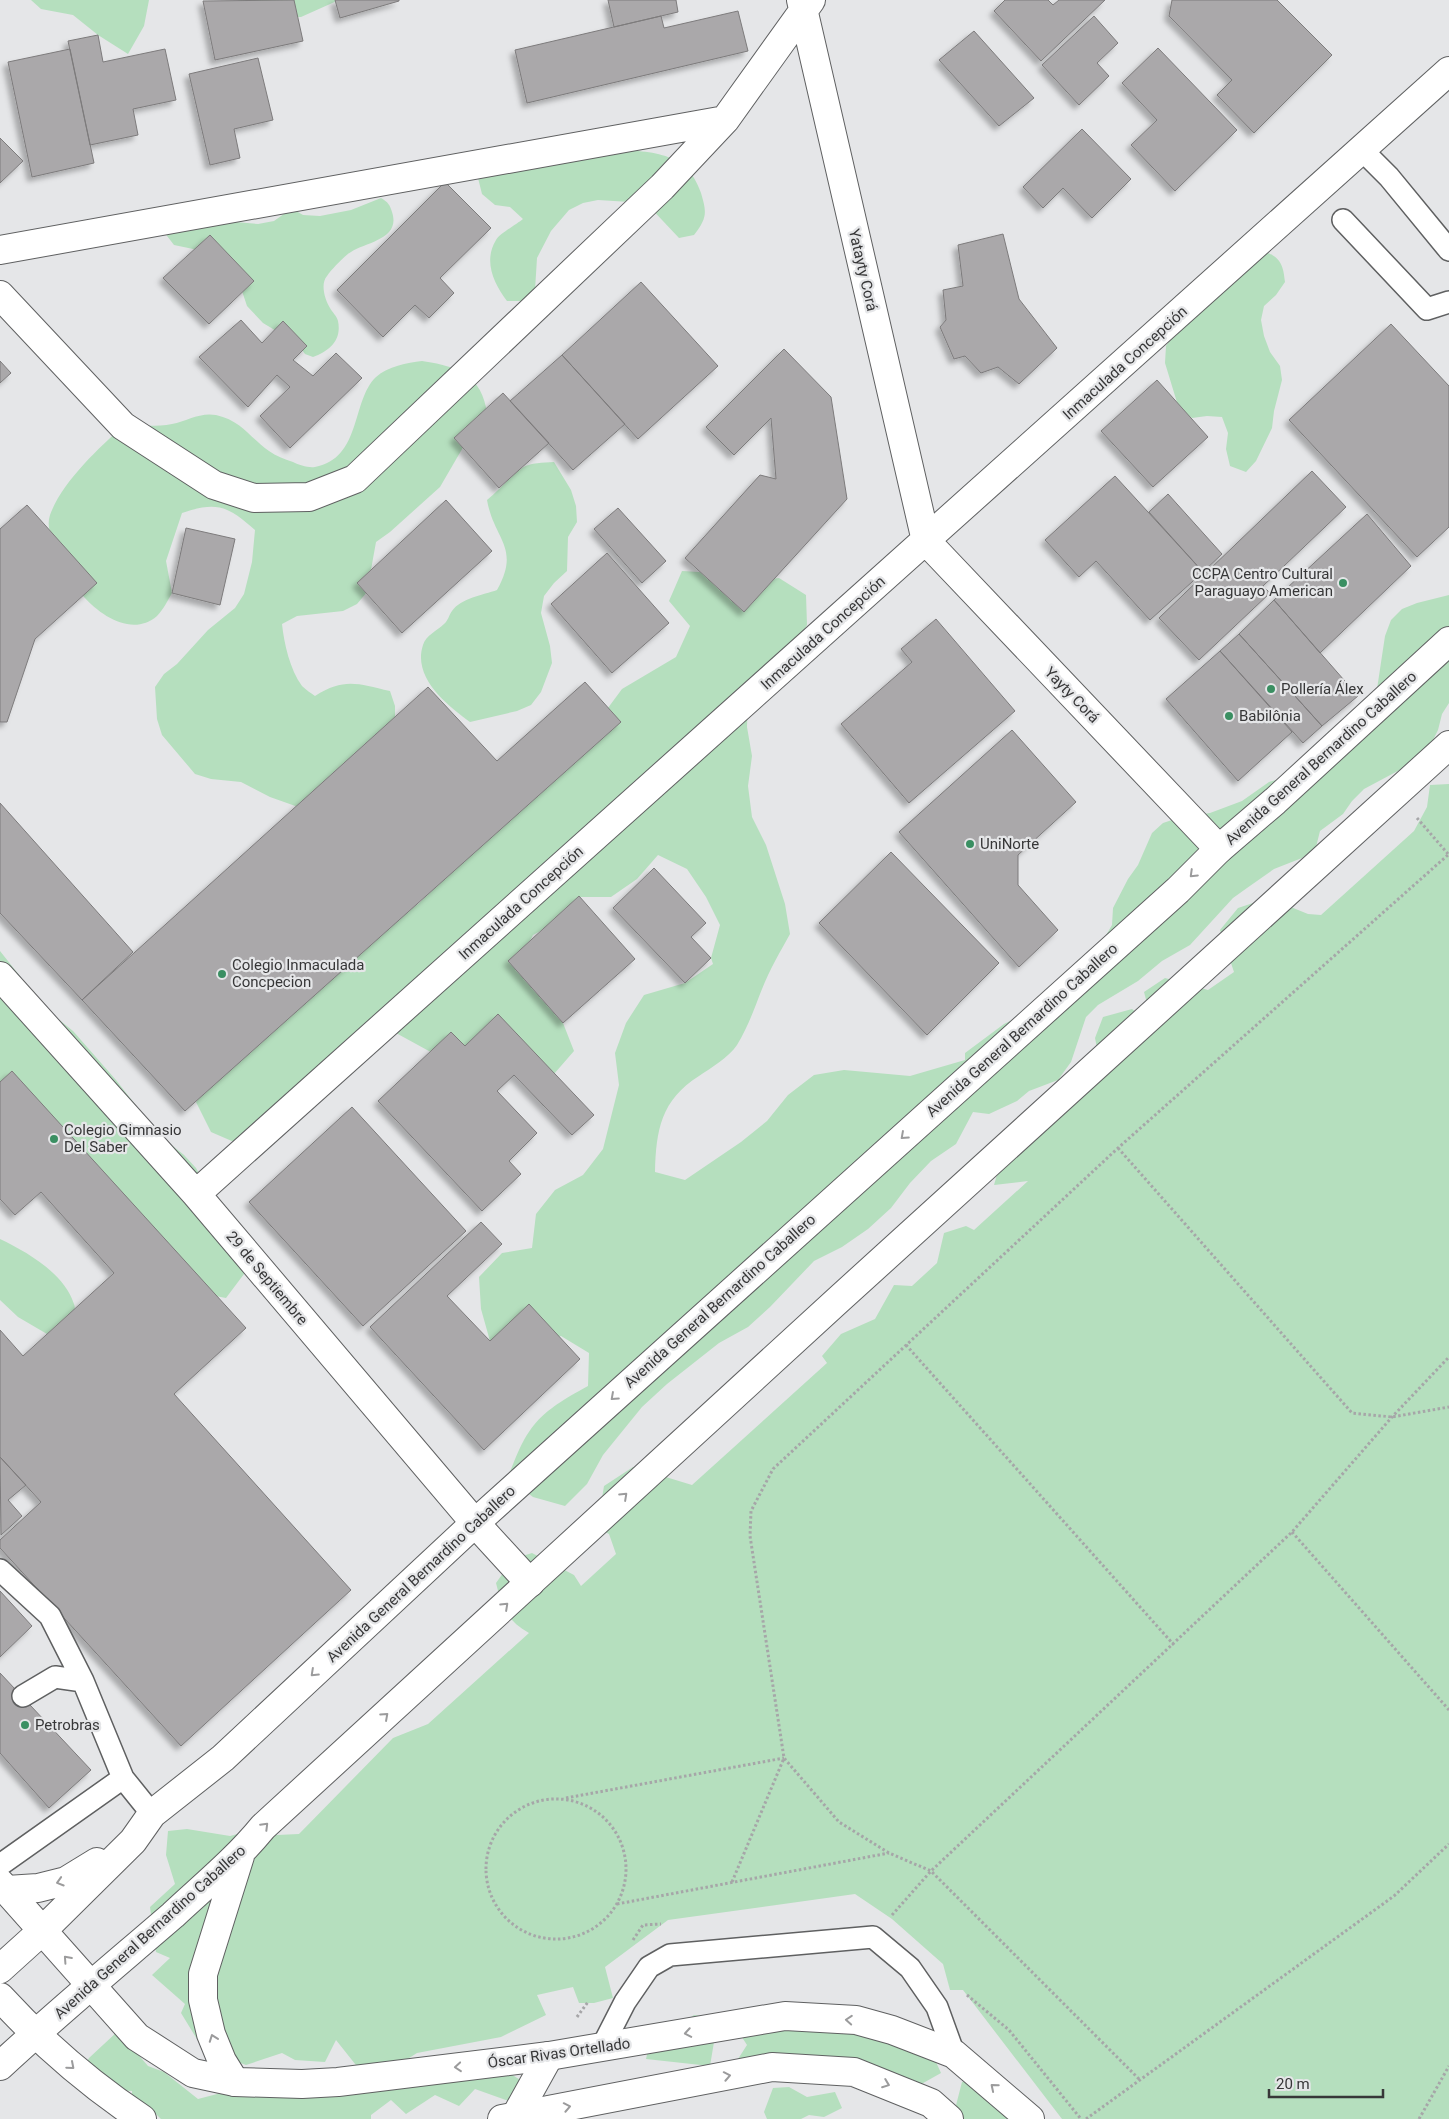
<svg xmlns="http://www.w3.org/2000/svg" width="1449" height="2119" font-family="Roboto,sans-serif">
	<defs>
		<filter id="shadow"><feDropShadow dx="-4.5" dy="4.5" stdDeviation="2.5" flood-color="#0004"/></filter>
	</defs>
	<rect width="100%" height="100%" fill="#e5e6e8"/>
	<path fill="#b5dfbe" d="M31,0H149L144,26L128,54L98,35L73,15L41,9Z
		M238,0H339L301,17L269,18Z
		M605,148C645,153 686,147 701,193C707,213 707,218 694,235L679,238L646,203L598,200L583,203L569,210L551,231L537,258L535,290L524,301H507C494,284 483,261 496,240C499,234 517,224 523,219L510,207L495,205L482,194L478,178L482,164Z
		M381,198C388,202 390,205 392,212C401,239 367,242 351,252C345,255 331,270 327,276C320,284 325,300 330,308C332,312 337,316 338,321C342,341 329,351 313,357L305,354L298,344L263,323L247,306L242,291L198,250L174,245L164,232L235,222L258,224L274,221L288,211H296L303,215L320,216L351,210Z
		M1258,249C1278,256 1283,260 1285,282L1276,295L1264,306L1261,320L1264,336L1270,352L1280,366L1282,380L1274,411L1272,428L1256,461L1246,472L1230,466L1226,449L1228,433L1222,417L1207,416L1192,418L1179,409L1165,363L1166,346L1175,332Z
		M422,361C464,367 485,379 488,422L465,444L440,487L390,532L376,542L367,592L357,604L343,611L297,616L282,624C284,643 290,670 302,686C306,690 311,693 315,696C345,677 358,684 390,691L395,706V723L301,808L270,797L241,782L211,779L195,774L162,735L157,719L155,687L164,674L177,664L208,630L235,608L244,594L252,562L255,530C228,506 217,501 182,513L166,561L172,593C168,600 163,610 157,616C133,637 101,616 84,597C74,586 68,570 62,557C55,543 45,530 50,515C62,482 98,449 123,426C138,425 158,427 172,424C187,421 200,412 216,415C242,421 249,437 269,451C276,456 284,459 293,462C299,465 308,468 315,467C362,458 351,401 376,377C388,366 407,363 422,361Z
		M554,462L571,490L576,506L577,522L568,537L567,571L554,583L544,596L541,613L550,646L552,663L541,692L531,705L517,711L470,722C448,706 412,678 423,645C426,635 437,631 444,624C448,621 449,615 452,611C461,598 483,595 497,590C521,547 494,540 487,500C499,491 511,475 522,468C531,462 543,463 554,462Z
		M682,571L715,573L748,582L779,578L806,595L807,625L790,651L763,667L748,696L747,727L752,756L748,786L752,817L766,845L785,904L790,934C780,952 770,969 762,989C754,1009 749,1025 737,1045C729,1057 711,1068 699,1076C661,1100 656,1130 655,1172L685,1180L741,1142L767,1121L788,1095L814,1075L844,1070L910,1076L965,1060V1053L1004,1024L1018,1017L1096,952L1112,925L1113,908L1128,879L1138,865L1152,833L1163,823L1178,818L1210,813L1242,801L1269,782L1301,772L1321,747L1328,732L1341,723L1353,710L1366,702L1377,689L1385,636L1391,620L1402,609L1417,603L1449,595V703L1442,714L1438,730L1431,744L1409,765L1364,789L1352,801L1343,814L1320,831L1316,847L1302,858L1274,869L1247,888L1233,898L1190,945L1162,961L1138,981L1098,1005L1086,1017L1071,1062L1058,1080L1029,1091L1017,1101L989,1114L973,1112L956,1144L931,1161L910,1183L891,1208L868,1229L842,1247L814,1261L770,1307L748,1327L719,1343L667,1384L642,1407L603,1455L587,1484L565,1506L533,1497L508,1478C527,1425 538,1413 588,1386L589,1353L561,1336L533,1349L490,1341L481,1309L479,1277L502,1253L532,1248L536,1214L555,1190L583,1175L603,1149L619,1085L615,1053L626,1023L644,995L685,983L713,964L711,958L720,925L706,897L687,869L658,855L637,879L611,897H579L561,920L533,935L519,963L563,1023L574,1051L554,1074L438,1056L385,1027L241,1145L211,1132L196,1102L213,1075L389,924L418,904L442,881L602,716L622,689L676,657L690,626L669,601Z
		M1449,784V2119H1062L963,1990H950L943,1964L892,1919L855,1894L668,1920L605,1967L613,1998L594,2003H579L573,1987L537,1995L546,2015L501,2037L417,2053L381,2076L367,2079L336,2040L325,2062L295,2060L282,2053L246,2065L203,2049L181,2013L185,2004L152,1975L170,1958L156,1952L150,1907L175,1884L166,1855L168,1831L187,1829L230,1836L263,1827L277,1835L299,1834L393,1738L428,1724L529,1633C507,1621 502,1607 496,1583L513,1559L532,1553L574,1575L581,1586L616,1554L609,1534L597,1528L604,1486L633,1467L692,1485L827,1363L822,1356L841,1334L875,1319L894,1285L912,1286L937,1263L944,1233L966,1226L974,1230L1028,1181L994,1185L1004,1150L1071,1089L1103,1078L1095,1038L1103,1017L1132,1009L1153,1026L1144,992L1165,978L1208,990L1234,972L1220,930L1238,908L1253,903L1276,901L1308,914L1321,915L1414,831L1427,807L1430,785Z
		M0,951L46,1009L73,1031L116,1080L159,1135L184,1155L196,1168L250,1266L226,1298L210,1295L0,1092Z
		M0,1239C27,1252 64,1273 74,1304C76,1309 74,1317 74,1323L47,1334L18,1317L0,1300Z
		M826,2004L835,2016L926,2040L941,2073L909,2091L797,2068L738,2059L747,2045L738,2031L811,2014Z
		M694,2015L718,2018L710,2066L646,2059L649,2046Z
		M118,2031L148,2066L164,2072L198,2099L244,2087L495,2064L522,2081L514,2103L475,2089L459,2106L435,2095L406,2114L391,2100L371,2115V2119H161L151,2109L132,2102V2091L107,2090L82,2070L89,2058Z
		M995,2076L1017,2108L1007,2119H957L953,2117L962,2082Z
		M789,2087L807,2097L835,2092L842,2108L824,2117L809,2115L801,2119H767L764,2112L773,2088Z"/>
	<path fill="#aaa8aa" stroke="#7d7b7c" filter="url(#shadow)" d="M294,0L303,41L215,60L203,1Z
		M335,0H399V1L340,18Z
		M608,0H676L678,12L614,27Z
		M1005,0H1048L1053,5L1059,0H1105L1041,61L994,11Z
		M1172,0H1277L1332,55L1254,133L1217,95L1232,80L1169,16Z
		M738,11L748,51L527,103L515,50L661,16L664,28Z
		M1094,16L1118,43L1097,63L1109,76L1079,105L1042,65Z
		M974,31L1034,98L999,126L939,60Z
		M98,35L103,62L165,49L176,100L133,109L138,135L90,145L68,41Z
		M1158,48L1237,130L1175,191L1131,145L1157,120L1122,83Z
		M70,49L94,163L32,177L8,62Z
		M258,58L273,120L234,129L240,158L210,165L189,74Z
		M1082,129L1131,179L1092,218L1063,188L1043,208L1023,187Z
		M0,138L23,161L0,183Z
		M445,182L491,228L440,278L454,293L429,318L415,305L383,337L337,290Z
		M1003,234L1019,299L1057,348L1019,384L998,367L981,373L965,356L954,359L940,327L946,320L943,290L963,286L958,245Z
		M210,235L254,281L209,324L163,278Z
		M641,282L718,366L638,439L562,355Z
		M241,320L262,343L283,321L307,346L293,360L313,376L336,353L362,378L290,448L260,416L290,387L277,375L248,407L199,357Z
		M1391,324L1449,386V527L1417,557L1289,420Z
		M784,349L831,397L847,499L744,612L685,558L760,475L776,479L771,418L734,455L706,427Z
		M562,355L625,424L573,470L510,401Z
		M0,361L11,373L0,383Z
		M1157,380L1208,437L1153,487L1101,431Z
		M503,393L549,443L499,488L454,438Z
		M1312,471L1346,507L1263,586L1270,593L1199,660L1159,618Z
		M1115,476L1203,572L1150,620L1096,561L1079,577L1045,540Z
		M1168,494L1222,554L1203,572L1149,512Z
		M446,500L492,551L402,633L357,583Z
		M27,505L97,583L35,639L7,722H0V529Z
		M618,508L666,561L642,583L594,529Z
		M1367,514L1411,566L1320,653L1274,600Z
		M186,528L235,539L220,605L172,593Z
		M607,553L669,623L612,673L551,604Z
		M1274,600L1358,696L1322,726L1239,634Z
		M936,619L1015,711L909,803L841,724L912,662L901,649Z
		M1239,634L1322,726L1303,743L1220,651Z
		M1220,651L1292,732L1238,781L1166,699Z
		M585,682L621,722L185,1111L82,1000L428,687L497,761Z
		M1012,730L1076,802L1018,855V885L1058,930L1019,967L899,832Z
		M0,803L133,952L82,1000L0,913Z
		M891,852L999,963L927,1035L819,923Z
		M654,868L706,923L691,937L711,958L685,983L613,908Z
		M579,896L635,959L563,1023L508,961Z
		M498,1014L594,1115L572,1135L514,1075L497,1091L537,1133L509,1161L521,1174L482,1211L378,1101L451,1032L465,1046Z
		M12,1071L246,1328L174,1394L351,1590L181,1746L0,1548V1540L41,1502L0,1457V1330L23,1356L114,1273L41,1192L15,1215L0,1199V1082Z
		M352,1107L466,1231L363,1326L249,1202Z
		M481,1222L502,1244L447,1296L490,1341L529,1304L580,1359L484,1450L370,1327Z
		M0,1457L26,1485L8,1500L22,1516L1,1535Z
		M0,1591L32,1626L0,1657Z
		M0,1673L91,1770L49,1808L0,1753Z"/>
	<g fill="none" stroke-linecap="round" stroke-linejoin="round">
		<defs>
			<path id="lane" d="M1362,150L1389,177L1449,250
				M1343,220L1427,309L1449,302
				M0,1570L50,1616L83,1681
				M23,1696L55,1677L83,1681L123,1778L152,1814
				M0,1865L123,1778
				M602,2047L625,2002L649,1967L670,1955L873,1937L910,1968L937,2007L954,2054"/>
			<path id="street" d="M801,0L926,541L1219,849
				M0,250L725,120
				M0,295L123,426L214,485L254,498L309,497L355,479L662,187L725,120L811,0
				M0,976L196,1194L475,1523L530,1583
				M196,1194L1449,71
				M514,2119L549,2056"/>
			<path id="secondary" d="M0,1883L137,2037L193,2073L235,2082L302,2084L338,2082L549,2056L785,2016L856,2020L892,2030L954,2054L1030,2119
				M0,1997C44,2045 88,2083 142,2119
				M502,2119L772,2067L854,2072L931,2103L949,2119"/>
			<path id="primary" d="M7,1890L38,1888L66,1881L97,1862
				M0,1969L42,1931L133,1841L152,1814L223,1758L475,1523L1178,890L1219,849L1275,801L1449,641
				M0,2066C56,2014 115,1965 173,1915C204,1886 236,1860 263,1827L837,1301L1449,745
				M235,2082L222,2061L211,2034L203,2000V1974L240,1856"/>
		</defs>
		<use href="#lane" stroke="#5f6061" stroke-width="24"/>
		<use href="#street" stroke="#5f6061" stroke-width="30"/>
		<use href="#secondary" stroke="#5f6061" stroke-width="30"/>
		<use href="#primary" stroke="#5f6061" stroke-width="30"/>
		<path stroke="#a6a6a8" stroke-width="3" stroke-dasharray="2.5 2.5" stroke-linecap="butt" d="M1417,818L1449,855
			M1118,1148L1352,1413L1392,1417L1449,1407
			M906,1345L1174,1645
			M1292,1532L1449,1710
			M566,1798L784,1758
			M486 1869a70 70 0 1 1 140 0a70 70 0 1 1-140 0Z
			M732,1882L784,1758
			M617,1904L889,1853
			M892,1915L931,1871L1292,1532L1392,1417L1449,1357
			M633,1940L643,1925L661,1924
			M967,1995L1009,2030L1081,2119
			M577,2017L588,2002
			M1139,2079L931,1871L889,1853L839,1822L784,1758L750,1536L751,1511L773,1469L1118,1148L1449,854
			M1086,2119L1394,1896L1449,1844
			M1419,2119L1449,2066"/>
		<use href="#lane" stroke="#fff" stroke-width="21"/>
		<use href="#street" stroke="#fff" stroke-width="28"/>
		<use href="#secondary" stroke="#fff" stroke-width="28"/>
		<use href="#primary" stroke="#fff" stroke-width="28"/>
	</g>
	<defs><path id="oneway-chevron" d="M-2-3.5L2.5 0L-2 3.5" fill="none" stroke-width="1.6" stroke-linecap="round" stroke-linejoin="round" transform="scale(1.25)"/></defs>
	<g stroke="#9b9b9c">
		<use href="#oneway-chevron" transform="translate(1193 874) rotate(136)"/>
		<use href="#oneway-chevron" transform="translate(904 1136) rotate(138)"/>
		<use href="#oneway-chevron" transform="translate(614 1397) rotate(138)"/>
		<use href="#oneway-chevron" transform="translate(624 1496) rotate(-43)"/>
		<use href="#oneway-chevron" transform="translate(505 1606) rotate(-43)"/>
		<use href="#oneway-chevron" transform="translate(314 1673) rotate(137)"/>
		<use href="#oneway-chevron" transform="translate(385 1716) rotate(-42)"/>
		<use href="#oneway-chevron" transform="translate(265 1826) rotate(-45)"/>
		<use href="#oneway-chevron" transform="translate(60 1882) rotate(163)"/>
		<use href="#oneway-chevron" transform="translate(67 1959) rotate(-132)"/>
		<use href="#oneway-chevron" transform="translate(849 2020) rotate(-176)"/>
		<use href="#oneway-chevron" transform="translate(688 2033) rotate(170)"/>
		<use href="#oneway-chevron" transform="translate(213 2038) rotate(-110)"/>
		<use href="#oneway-chevron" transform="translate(71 2066) rotate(41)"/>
		<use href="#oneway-chevron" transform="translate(458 2067) rotate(175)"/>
		<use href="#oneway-chevron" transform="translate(727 2076) rotate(-11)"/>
		<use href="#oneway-chevron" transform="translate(886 2084) rotate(21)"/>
		<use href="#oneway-chevron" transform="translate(994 2087) rotate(-140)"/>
		<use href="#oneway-chevron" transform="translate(567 2107) rotate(-11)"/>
	</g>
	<g fill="#3a8f62" stroke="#e5e6e8" stroke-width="2">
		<circle cx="1343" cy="583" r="5"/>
		<circle cx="1271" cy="689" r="5"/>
		<circle cx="1229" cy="716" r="5"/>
		<circle cx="970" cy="844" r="5"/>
		<circle cx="222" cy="974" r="5"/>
		<circle cx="54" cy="1139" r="5"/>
		<circle cx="25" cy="1725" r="5"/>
	</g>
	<g text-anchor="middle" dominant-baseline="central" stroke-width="4.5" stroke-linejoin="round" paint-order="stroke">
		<g font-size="15" fill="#373738" stroke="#e5e6e8">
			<text transform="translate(863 270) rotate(77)">Yatayty Corá</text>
			<text transform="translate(1125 363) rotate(-42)">Inmaculada Concepción</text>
			<text transform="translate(823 633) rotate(-42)">Inmaculada Concepción</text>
			<text transform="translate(1072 695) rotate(46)">Yayty Corá</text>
			<text transform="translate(1321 758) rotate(-42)">Avenida General Bernardino Caballero</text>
			<text transform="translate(521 903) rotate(-42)">Inmaculada Concepción</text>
			<text transform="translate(1022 1030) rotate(-42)">Avenida General Bernardino Caballero</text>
			<text transform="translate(267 1278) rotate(50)">29 de Septiembre</text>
			<text transform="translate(720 1301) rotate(-42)">Avenida General Bernardino Caballero</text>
			<text transform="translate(421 1574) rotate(-43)">Avenida General Bernardino Caballero</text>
			<text transform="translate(150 1932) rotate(-42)">Avenida General Bernardino Caballero</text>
			<text transform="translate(559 2053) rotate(-8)">Óscar Rivas Ortellado</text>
		</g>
		<g font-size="15" fill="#373738" stroke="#e5e6e8" text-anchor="start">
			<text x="1333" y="574" text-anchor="end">CCPA Centro Cultural<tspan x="1333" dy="17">Paraguayo American</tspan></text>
			<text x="1281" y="689">Pollería Álex</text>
			<text x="1239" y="716">Babilônia</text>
			<text x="980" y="844">UniNorte</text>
			<text x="232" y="965">Colegio Inmaculada<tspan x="232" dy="17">Concpecion</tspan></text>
			<text x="64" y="1130">Colegio Gimnasio<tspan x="64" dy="17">Del Saber</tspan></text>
			<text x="35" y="1725">Petrobras</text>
		</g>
	</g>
	<path d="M1269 2089v8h114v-8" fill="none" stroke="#373738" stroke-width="2.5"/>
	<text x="1276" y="2089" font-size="15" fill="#373738" stroke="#e5e6e8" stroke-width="4" paint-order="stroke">20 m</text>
</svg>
